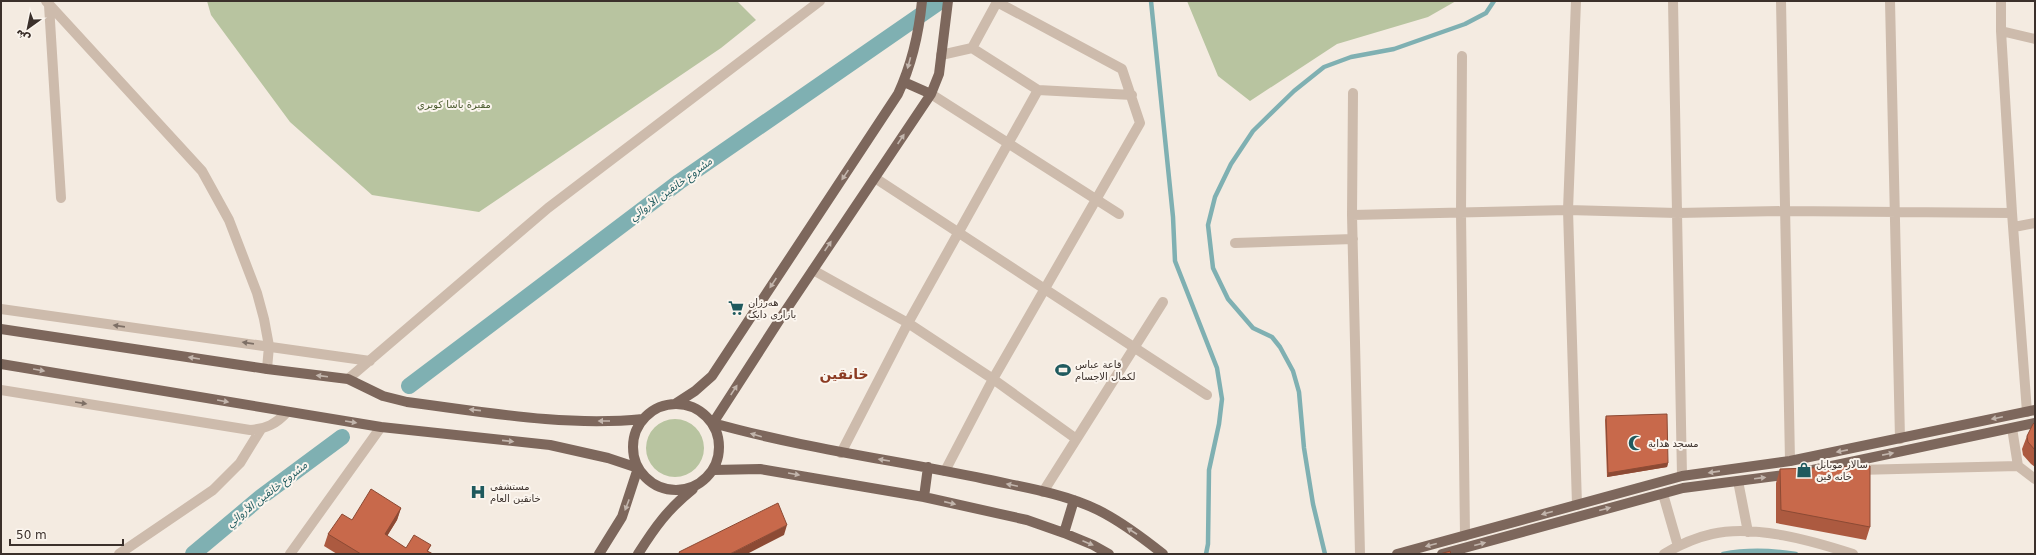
<svg xmlns="http://www.w3.org/2000/svg" width="2036" height="555" font-family="'DejaVu Sans','Noto Sans Arabic',sans-serif">
	<rect width="100%" height="100%" fill="#f4ebe1"/>
	<path fill="#b8c4a0" d="M207,1H737L756,20L721,48L479,212L372,195L290,122L211,15Z
		M1187,1H1456L1428,17L1337,44L1250,101L1218,76Z
		M646 448a29 29 0 1 1 58 0a29 29 0 1 1-58 0Z"/>
	<g fill="none" stroke-linecap="round" stroke-linejoin="round">
		<path stroke="#7fb0b2" stroke-width="4.5" d="M1151,1L1173,217L1175,261L1217,368L1222,399L1219,424L1209,470L1208,544L1206,554
			M1325,554L1313,504L1304,448L1299,392L1293,371L1280,347L1272,337L1253,328L1228,299L1213,268L1208,225L1215,197L1231,164L1253,131L1294,91L1324,67L1351,57L1394,49L1465,24L1486,13L1494,1
			M1723,554C1748,549 1771,550 1796,554"/>
		<path stroke="#7fb0b2" stroke-width="16" d="M409,386L679,182L941,1
			M193,554L261,497L342,437"/>
		<path stroke="#cdbbac" stroke-width="10" d="M46,1L202,171L229,220L257,293L264,319L269,346L267,369
			M1576,1L1568,210L1577,505
			M1673,1L1682,476
			M1781,1L1790,461
			M1890,1L1900,439
			M2001,1V31L2012,213L2027,412
			M49,5L61,198
			M2001,31L2035,39
			M941,55L972,48L1038,90L1132,95
			M1462,56L1461,213L1465,536
			M1353,93L1352,215L1360,554
			M931,94L1119,214
			M875,178L1207,395
			M1352,215L1568,210L1677,213L1785,211L2012,213
			M2014,227L2035,223
			M1235,243L1353,239
			M813,270L908,323L993,379L1075,438
			M1,309L370,361
			M348,379L548,208L820,1
			M1,390L250,430C266,429 276,424 287,412
			M2012,428L2018,466
			M841,453L908,323L1038,90
			M1857,470L2018,466L2035,479
			M945,471L993,379L1140,123L1122,69L997,2L972,48
			M1738,481L1748,532
			M1043,492L1163,302
			M1663,494L1678,546
			M119,554L213,490L240,463L261,429
			M290,554L381,427
			M1664,554C1679,545 1694,538 1712,534C1754,524 1813,541 1853,554"/>
		<path stroke="#7d675c" stroke-width="10" d="M948,1L939,74L931,94L782,316L713,423C802,448 894,460 985,479C1022,487 1063,493 1098,510C1122,522 1143,538 1163,554
			M904,82L931,94
			M1,329L267,369L348,379L383,396L407,402C485,412 565,427 643,419
			M1,364L381,427L550,445L608,458L638,468L622,517L599,554
			M633 447a43 43 0 1 1 86 0a43 43 0 1 1-86 0Z
			M675,404L695,391L712,376L898,94C911,66 919,32 922,1
			M714,470L760,469L924,497L1027,520L1064,533L1093,545L1109,554
			M1808,471L2035,423
			M924,497L928,467
			M1064,533L1074,500
			M638,554C655,527 668,509 693,489
			M1397,554L1682,476L1790,461L2035,410
			M1442,554L1683,488L1791,474"/>
	</g>
	<path fill="#ac5a40" d="M1606,416L1668,463L1667,467L1607,477L1605,420Z
		M2035,422V467L2031,464L2023,455L2022,449L2027,436Z
		M1780,469L1870,527L1866,540L1776,523V483Z
		M401,508L397,520L387,536L406,548L431,545L428,551L433,554H337L324,546L328,534L352,520Z"/>
	<path fill="#8c4a34" d="M1668,463L1667,467L1607,477L1608,473Z
		M401,508L397,520L381,546L385,534Z
		M787,525L784,535L747,554H730Z"/>
	<path fill="#c8694b" stroke="#8c4a34" d="M1667,414L1668,463L1608,473L1606,416Z
		M2035,422V450L2028,442L2027,436L2033,424Z
		M1870,466V527L1781,510L1780,469Z
		M371,489L401,508L385,534L406,548L414,535L431,545L427,551L433,554H361L328,534L342,514L352,520Z
		M778,503L787,525L730,554H680L679,552Z
		M1450,551L1451,554H1440Z"/>
	<defs><path id="oneway-solid" d="M-6-.8H1V-3.2L6.5 0L1 3.2V.8H-6Z"/></defs>
	<g fill="#c2b5ac">
		<use href="#oneway-solid" transform="translate(909 63) rotate(105)"/>
		<use href="#oneway-solid" transform="translate(901 139) rotate(-56)"/>
		<use href="#oneway-solid" transform="translate(845 175) rotate(124)"/>
		<use href="#oneway-solid" transform="translate(828 246) rotate(-56)"/>
		<use href="#oneway-solid" transform="translate(773 283) rotate(124)"/>
		<use href="#oneway-solid" transform="translate(194 358) rotate(-171)"/>
		<use href="#oneway-solid" transform="translate(39 370) rotate(10)"/>
		<use href="#oneway-solid" transform="translate(322 376) rotate(-173)"/>
		<use href="#oneway-solid" transform="translate(734 390) rotate(-57)"/>
		<use href="#oneway-solid" transform="translate(223 401) rotate(10)"/>
		<use href="#oneway-solid" transform="translate(475 410) rotate(-174)"/>
		<use href="#oneway-solid" transform="translate(1997 418) rotate(168)"/>
		<use href="#oneway-solid" transform="translate(604 421) rotate(180)"/>
		<use href="#oneway-solid" transform="translate(351 422) rotate(9)"/>
		<use href="#oneway-solid" transform="translate(756 435) rotate(-164)"/>
		<use href="#oneway-solid" transform="translate(508 441) rotate(6)"/>
		<use href="#oneway-solid" transform="translate(1842 451) rotate(169)"/>
		<use href="#oneway-solid" transform="translate(1888 454) rotate(-11)"/>
		<use href="#oneway-solid" transform="translate(884 460) rotate(-171)"/>
		<use href="#oneway-solid" transform="translate(1714 472) rotate(172)"/>
		<use href="#oneway-solid" transform="translate(794 474) rotate(10)"/>
		<use href="#oneway-solid" transform="translate(1760 478) rotate(-7)"/>
		<use href="#oneway-solid" transform="translate(1012 485) rotate(-168)"/>
		<use href="#oneway-solid" transform="translate(950 503) rotate(13)"/>
		<use href="#oneway-solid" transform="translate(627 505) rotate(111)"/>
		<use href="#oneway-solid" transform="translate(1605 509) rotate(-15)"/>
		<use href="#oneway-solid" transform="translate(1547 513) rotate(165)"/>
		<use href="#oneway-solid" transform="translate(1132 531) rotate(-147)"/>
		<use href="#oneway-solid" transform="translate(1088 543) rotate(23)"/>
		<use href="#oneway-solid" transform="translate(1480 544) rotate(-15)"/>
		<use href="#oneway-solid" transform="translate(1431 545) rotate(165)"/>
	</g>
	<g fill="#7d6f65">
		<use href="#oneway-solid" transform="translate(119 326) rotate(-172)"/>
		<use href="#oneway-solid" transform="translate(248 343) rotate(-172)"/>
		<use href="#oneway-solid" transform="translate(81 403) rotate(9)"/>
	</g>
	<defs>
		<symbol id="supermarket-bare" viewBox="-9 -9 18 18"><path d="M-6-5.5h2.5l.6 2H6L4.5 2H-2.5L-4.4-4H-6ZM-1.5 3.2a1.3 1.3 0 1 0 .1 0ZM3 3.2a1.3 1.3 0 1 0 .1 0Z" fill="#1f5a5e" stroke="#fbf5ee" stroke-width="2.5" paint-order="stroke"/></symbol>
		<symbol id="stadium-bare" viewBox="-9 -9 18 18"><path d="M0-5a6.5 5 0 1 0 0 10a6.5 5 0 1 0 0-10ZM-3.5-1.8h7v3.6h-7Z" fill="#1f5a5e" stroke="#fbf5ee" stroke-width="2.5" paint-order="stroke"/></symbol>
		<symbol id="mosque-bare" viewBox="-9 -9 18 18"><path d="M3.5-4.9A6 6 0 1 0 3.5 4.9A5 5 0 1 1 3.5-4.9Z" fill="#1f5a5e" stroke="#fbf5ee" stroke-width="2.5" paint-order="stroke"/></symbol>
		<symbol id="shop-bare" viewBox="-9 -9 18 18"><path d="M-5-2.5h2.3a2.7 3.5 0 0 1 5.4 0H5L5.5 6h-11ZM-1.5-2.5h3a1.5 2.3 0 0 0-3 0Z" fill="#1f5a5e" stroke="#fbf5ee" stroke-width="2.5" paint-order="stroke"/></symbol>
		<symbol id="hospital-bare" viewBox="-9 -9 18 18"><path d="M-5-5h3v3.5h4V-5h3V5h-3V1.5h-4V5h-3Z" fill="#1f5a5e" stroke="#fbf5ee" stroke-width="2.5" paint-order="stroke"/></symbol>
	</defs>
	<g fill-rule="evenodd">
		<use href="#supermarket-bare" x="725" y="297" width="22" height="22"/>
		<use href="#stadium-bare" x="1052" y="359" width="22" height="22"/>
		<use href="#mosque-bare" x="1625" y="432" width="22" height="22"/>
		<use href="#shop-bare" x="1793" y="459" width="22" height="22"/>
		<use href="#hospital-bare" x="467" y="481" width="22" height="22"/>
	</g>
	<g text-anchor="middle" dominant-baseline="central" stroke-width="4" stroke-linejoin="round" paint-order="stroke">
		<g font-size="10" fill="#4a5a2e" stroke="#fbf5ee">
			<text x="454" y="104">مقبرة باشا كوبري</text>
		</g>
		<g font-size="10" fill="#3b302b" stroke="#fbf5ee" text-anchor="start">
			<text x="748" y="302">هەرزان<tspan x="748" dy="12">بازاری دایک</tspan></text>
			<text x="1075" y="364">قاعة عباس<tspan x="1075" dy="12">لكمال الاجسام</tspan></text>
			<text x="1648" y="443">مسجد هداية</text>
			<text x="1816" y="464">سالار موبايل<tspan x="1816" dy="12">خانه قين</tspan></text>
			<text x="490" y="486">مستشفى<tspan x="490" dy="12">خانقين العام</tspan></text>
		</g>
		<g font-size="11" font-style="italic" fill="#1f5a5e" stroke="#fbf5ee">
			<text transform="translate(671 189) rotate(-36)">مشروع خانقين الأروائي</text>
			<text transform="translate(267 494) rotate(-38)">مشروع خانقين الأروائي</text>
		</g>
		<g font-size="14" font-weight="bold" fill="#8c3b22" stroke="#fbf5ee">
			<text x="844" y="374">خانقين</text>
		</g>
	</g>
	<rect width="2036" height="555" fill="none" stroke="#3b302b" stroke-width="4"/>
	<g transform="translate(28 28) rotate(213)" stroke="#fbf5ee" stroke-width="3" paint-order="stroke">
	<path d="M0-3L7 15L0 10L-7 15Z" fill="#3b302b"/>
	<text y="-6" font-size="11" font-weight="bold" text-anchor="middle" fill="#3b302b">ش</text>
	</g>
	<path d="M10 539v6h113v-6" fill="none" stroke="#3b302b" stroke-width="2"/>
	<text x="16" y="539" font-size="12" fill="#3b302b" stroke="#fbf5ee" stroke-width="3" paint-order="stroke">50 m</text>
</svg>
